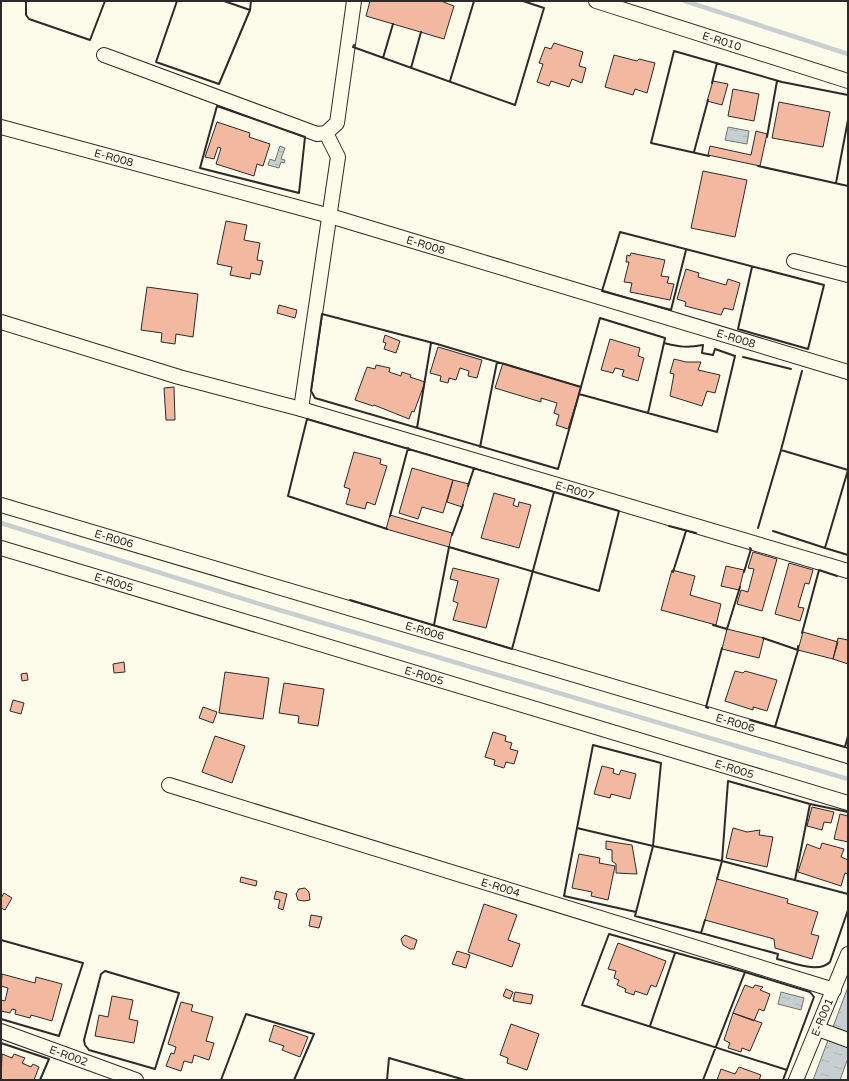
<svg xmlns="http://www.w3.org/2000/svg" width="849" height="1081" font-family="'Varela Round',sans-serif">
	<defs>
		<pattern id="water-ripples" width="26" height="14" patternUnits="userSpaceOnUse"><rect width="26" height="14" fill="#c7d0d0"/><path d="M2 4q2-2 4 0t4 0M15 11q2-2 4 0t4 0" fill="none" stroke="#abb3b3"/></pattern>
	</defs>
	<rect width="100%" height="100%" fill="#fdfbea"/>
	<path fill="url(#water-ripples)" stroke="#74746e" d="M728,127L749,131L747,144L725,140Z
		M280,146L285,148L281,159L285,160L284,163L281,162L279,168L268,165L270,159L275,161Z
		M848,987V1058L840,1080H813Z
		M781,992L804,998L801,1010L778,1004Z"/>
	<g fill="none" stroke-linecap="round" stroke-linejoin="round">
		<path stroke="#c7d0d0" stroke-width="4.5" d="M685,1L848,54
			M1,523L266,606L848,779"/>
	</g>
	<path fill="#f2b8a0" stroke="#2b2b2b" d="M370,1H441L454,6L444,39L366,16Z
		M554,43L583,52L579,66L586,68L582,83L572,79L569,87L551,81L549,86L537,82L543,64L539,63L545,47L551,49Z
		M614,55L637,61L639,59L655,63L647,93L635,89L633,95L605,87Z
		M713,81L728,84L722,105L707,101Z
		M733,89L759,94L754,121L728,116Z
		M779,102L830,112L823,147L772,138Z
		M217,122L250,133L249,137L270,144L263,166L257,164L254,176L216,164L221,148L218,147L214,159L205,157Z
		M756,131L767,134L760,166L708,155L710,146L751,155Z
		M703,171L747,180L735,237L691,228Z
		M226,221L247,225L244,240L260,243L257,260L263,261L260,275L251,273L250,279L230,275L232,267L217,264Z
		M631,253L665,260L661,276L669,277L667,283L674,284L670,300L630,292L632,283L624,282L629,262H626L627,255L630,256Z
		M686,269L699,273L698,277L726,285L728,279L740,283L733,310L724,308L721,315L685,306L686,302L677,299Z
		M147,287L198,294L193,337L176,334L175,344L161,342L162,333L141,330Z
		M279,305L297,310L295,318L277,313Z
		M385,335L400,341L396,353L384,349L386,343L383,342Z
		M610,339L640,348L638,356L644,358L638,381L622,376L624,370L615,368L613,373L601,370Z
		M438,347L482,360L477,378L468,376L469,371L460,368L456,380L449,378L448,383L440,381L441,376L430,373Z
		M674,359L686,362H701L698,370L720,375L715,393L707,391L702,406L670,396L674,374L670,373Z
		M503,363L581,387L568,429L556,425L559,415L554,413L557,403L541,398V402L495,388Z
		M376,365L390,368L389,372L401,376L402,372L411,375L410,377L425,382L414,412L412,411L409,419L374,405L373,406L355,400L367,367L375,369Z
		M174,387L175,420H166L164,388Z
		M354,452L381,459L380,464L387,466L375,505L367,502L365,509L346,504L350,489L344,487Z
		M412,468L453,480L443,513L422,507L418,519L399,513Z
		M453,480L469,484L462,507L447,502Z
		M494,493L515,499L513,505L518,507L519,502L531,505L519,548L481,538Z
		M390,515L452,533L449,547L386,529Z
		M753,552L777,559L762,611L737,604L741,590L748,592L754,569L748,568Z
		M789,563L813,570L809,584L805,583L798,607L804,608L800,621L775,614Z
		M726,566L744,570L739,590L721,586Z
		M453,568L499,579L486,628L453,620L458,603L453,601L458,581L450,579Z
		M672,570L695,576L690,595L721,604L716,625L661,610Z
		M727,629L764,638L759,658L722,649Z
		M803,632L838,642L833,659L798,650Z
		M838,638L848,640V664L833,659Z
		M124,662L125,672L114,673L113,664Z
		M735,671L743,673L745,671L777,680L767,711L753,707V710L725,701Z
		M225,672L269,678L263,719L219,713Z
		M27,673L28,680L22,681L21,674Z
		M284,683L324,689L318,726L298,723L299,716L279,713Z
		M13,700L24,703L21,714L10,711Z
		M203,707L217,712L213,723L199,718Z
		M493,732L506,736L505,741L512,743L510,749L518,751L514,764L506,762L504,768L494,765L495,760L485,757Z
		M215,736L245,746L232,783L202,772Z
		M602,766L614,769L613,773L619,775L621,770L636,774L630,799L611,794L610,798L594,794Z
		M812,807L834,812L831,823L824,822L822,830L807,826Z
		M840,814L848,816V842L834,839Z
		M733,828L747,832L760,830L759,835L773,837L767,867L726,858Z
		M606,841L632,845L637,874L616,873V864L612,861V850L606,849Z
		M822,843L844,849L841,857L848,860V874L845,873L841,886L798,872L807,844L820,849Z
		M579,854L600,858L599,863L615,866L608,900L591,896L592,892L572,888Z
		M241,877L257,881L256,886L240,882Z
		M717,879L788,899L787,903L818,912L811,934L819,936L812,959L775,948L774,939L705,920Z
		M305,888L309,892L310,900L304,901L298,900L296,894L299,889Z
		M276,891L287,894L283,910L278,908L280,900L274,899Z
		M4,893L12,898L5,910L1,908V898Z
		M484,904L517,915L508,940L520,944L512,967L468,952Z
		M311,915L322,917L319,928L309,926Z
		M405,935L417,940L414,949H410L403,945L401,939Z
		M618,943L666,961L656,987L651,985L647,995L635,991L634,995L625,992L626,989L617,985L619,980L614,978L616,971L608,969Z
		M457,951L470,955L466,968L452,964Z
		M2,974L35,983L36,977L62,984L52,1021L31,1015L30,1018L15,1014L16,1010L12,1009L10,1013L1,1011V1000L5,1001L8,988L1,986Z
		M745,985L753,988L755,985L763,987L760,990L770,994L764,1011L759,1009L754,1021L733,1013Z
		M506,989L513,992L510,999L503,996Z
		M515,992L533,995L531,1004L513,1001Z
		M112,996L133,1000L129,1019L138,1021L134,1043L95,1036L99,1015L108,1017Z
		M181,1002L193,1005L191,1011L213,1017L206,1041L214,1043L209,1060L194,1055L192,1063L184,1061L181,1071L166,1066L171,1053L174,1054L176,1047L168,1044Z
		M733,1013L762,1023L750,1051L742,1048L741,1052L728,1048L730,1043L724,1040Z
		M511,1024L539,1034L527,1070L507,1063L508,1058L500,1055Z
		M274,1025L308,1037L300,1057L282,1050L284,1046L269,1041Z
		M2,1054L12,1058L14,1054L25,1058L22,1063L31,1067L33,1064L39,1067L34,1080H1Z
		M739,1067L761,1075L759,1080H717L721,1069L735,1074Z"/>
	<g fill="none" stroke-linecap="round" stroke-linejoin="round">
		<defs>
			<g id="minor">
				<path id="s1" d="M596,1L848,81"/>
				<path d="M104,55L317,134L326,133L337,123L354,1"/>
				<path id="s2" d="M1,127L330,216L848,372"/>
				<path d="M794,261L848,275"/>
				<path id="s3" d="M1,322L179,377L301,409L848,571"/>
				<path d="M301,409L338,157L326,133"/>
				<path id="s4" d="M1,505L848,756"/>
				<path id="s5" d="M1,548L848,803"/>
				<path id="s6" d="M169,785L834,990"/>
				<path d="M818,1029L848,1040"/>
				<path id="s7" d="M1,1031L136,1080"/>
				<path id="s8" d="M796,1080L848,954"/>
			</g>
		</defs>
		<use href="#minor" stroke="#2b2b2b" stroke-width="16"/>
		<use href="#minor" stroke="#fdfbea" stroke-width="14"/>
		<path stroke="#2b2b2b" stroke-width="2" d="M26,1V15L29,19L90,40L105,1
			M177,1L156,62L219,84L250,10L251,1
			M224,1L250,10
			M354,45L353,47L515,105L544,8L523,1
			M383,58L393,24
			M411,68L421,32
			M450,81L474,1
			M712,83L717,63
			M217,106L305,137L299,193L200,168Z
			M767,137L777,81
			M694,152L708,100
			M709,156L651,143L674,51L782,82L848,95
			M758,166L848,186
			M836,183L848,120
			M686,250L671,310L602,291L620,232L824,285L808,349L738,329L752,267
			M322,314L437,344L581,387L558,469L315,398L311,391Z
			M600,318L665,338L664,343C680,347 687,348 703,345L702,353L713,355L715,349L735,356L717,432L579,394Z
			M743,357L791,369
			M648,413L664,343
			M417,428L431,343
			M480,447L497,362
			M781,450L802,371
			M848,470L825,548L848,555
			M468,486L474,468
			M390,516L408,448
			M669,526L696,533
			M758,528L781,450L848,470
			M773,531L825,548
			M452,535L463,505
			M673,572L686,531
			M744,572L751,549L750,548
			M350,600L512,649L554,492L307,419L288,496L387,529
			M434,625L449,547L599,591L619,511L554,492
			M713,625L727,629L740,587
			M802,633L819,570L837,576
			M763,638L798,650V646
			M798,650L775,727L845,747
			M708,708L706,707L722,648
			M750,720L775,727
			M848,736L845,747L848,748
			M810,804L848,812
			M577,828L593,745L661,763L653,846L577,828L564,896L636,912
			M717,879L722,861L848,894
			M705,920L701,933L778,954L777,959C792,962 818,974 830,962L848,910
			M701,933L635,916L653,846L722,861L728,781L810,804L795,880
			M1,940L83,963L59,1036L1,1019
			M105,971L179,993L155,1069L89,1050L85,1045L84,1040L101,974Z
			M745,972L609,934L582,1005L787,1070
			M650,1026L675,953
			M1,1043L49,1059L40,1080
			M221,1080L246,1014L314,1034L294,1080
			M387,1080L389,1058L465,1080
			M703,1080L745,972L810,992L814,997L783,1080"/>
	</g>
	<g text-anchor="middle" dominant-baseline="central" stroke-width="3" stroke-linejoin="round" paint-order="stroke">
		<g font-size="11" fill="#2b2b2b" stroke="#fdfbea">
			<text stroke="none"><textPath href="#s1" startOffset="132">E-R010</textPath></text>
			<text stroke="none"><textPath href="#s2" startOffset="117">E-R008</textPath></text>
			<text stroke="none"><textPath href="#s2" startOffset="441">E-R008</textPath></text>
			<text stroke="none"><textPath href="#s2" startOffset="765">E-R008</textPath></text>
			<text stroke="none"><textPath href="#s3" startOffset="598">E-R007</textPath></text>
			<text stroke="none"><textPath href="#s4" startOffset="118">E-R006</textPath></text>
			<text stroke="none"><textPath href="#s5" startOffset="118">E-R005</textPath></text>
			<text stroke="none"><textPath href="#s4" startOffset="442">E-R006</textPath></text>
			<text stroke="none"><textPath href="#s5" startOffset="442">E-R005</textPath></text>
			<text stroke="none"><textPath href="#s4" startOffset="766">E-R006</textPath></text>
			<text stroke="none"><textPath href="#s5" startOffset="766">E-R005</textPath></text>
			<text stroke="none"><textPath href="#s6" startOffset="347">E-R004</textPath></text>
			<text stroke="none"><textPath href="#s8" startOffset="68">E-R001</textPath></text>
			<text stroke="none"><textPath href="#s7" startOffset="72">E-R002</textPath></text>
		</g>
	</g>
	<rect width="849" height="1081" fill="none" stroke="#2b2b2b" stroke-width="4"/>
</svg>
